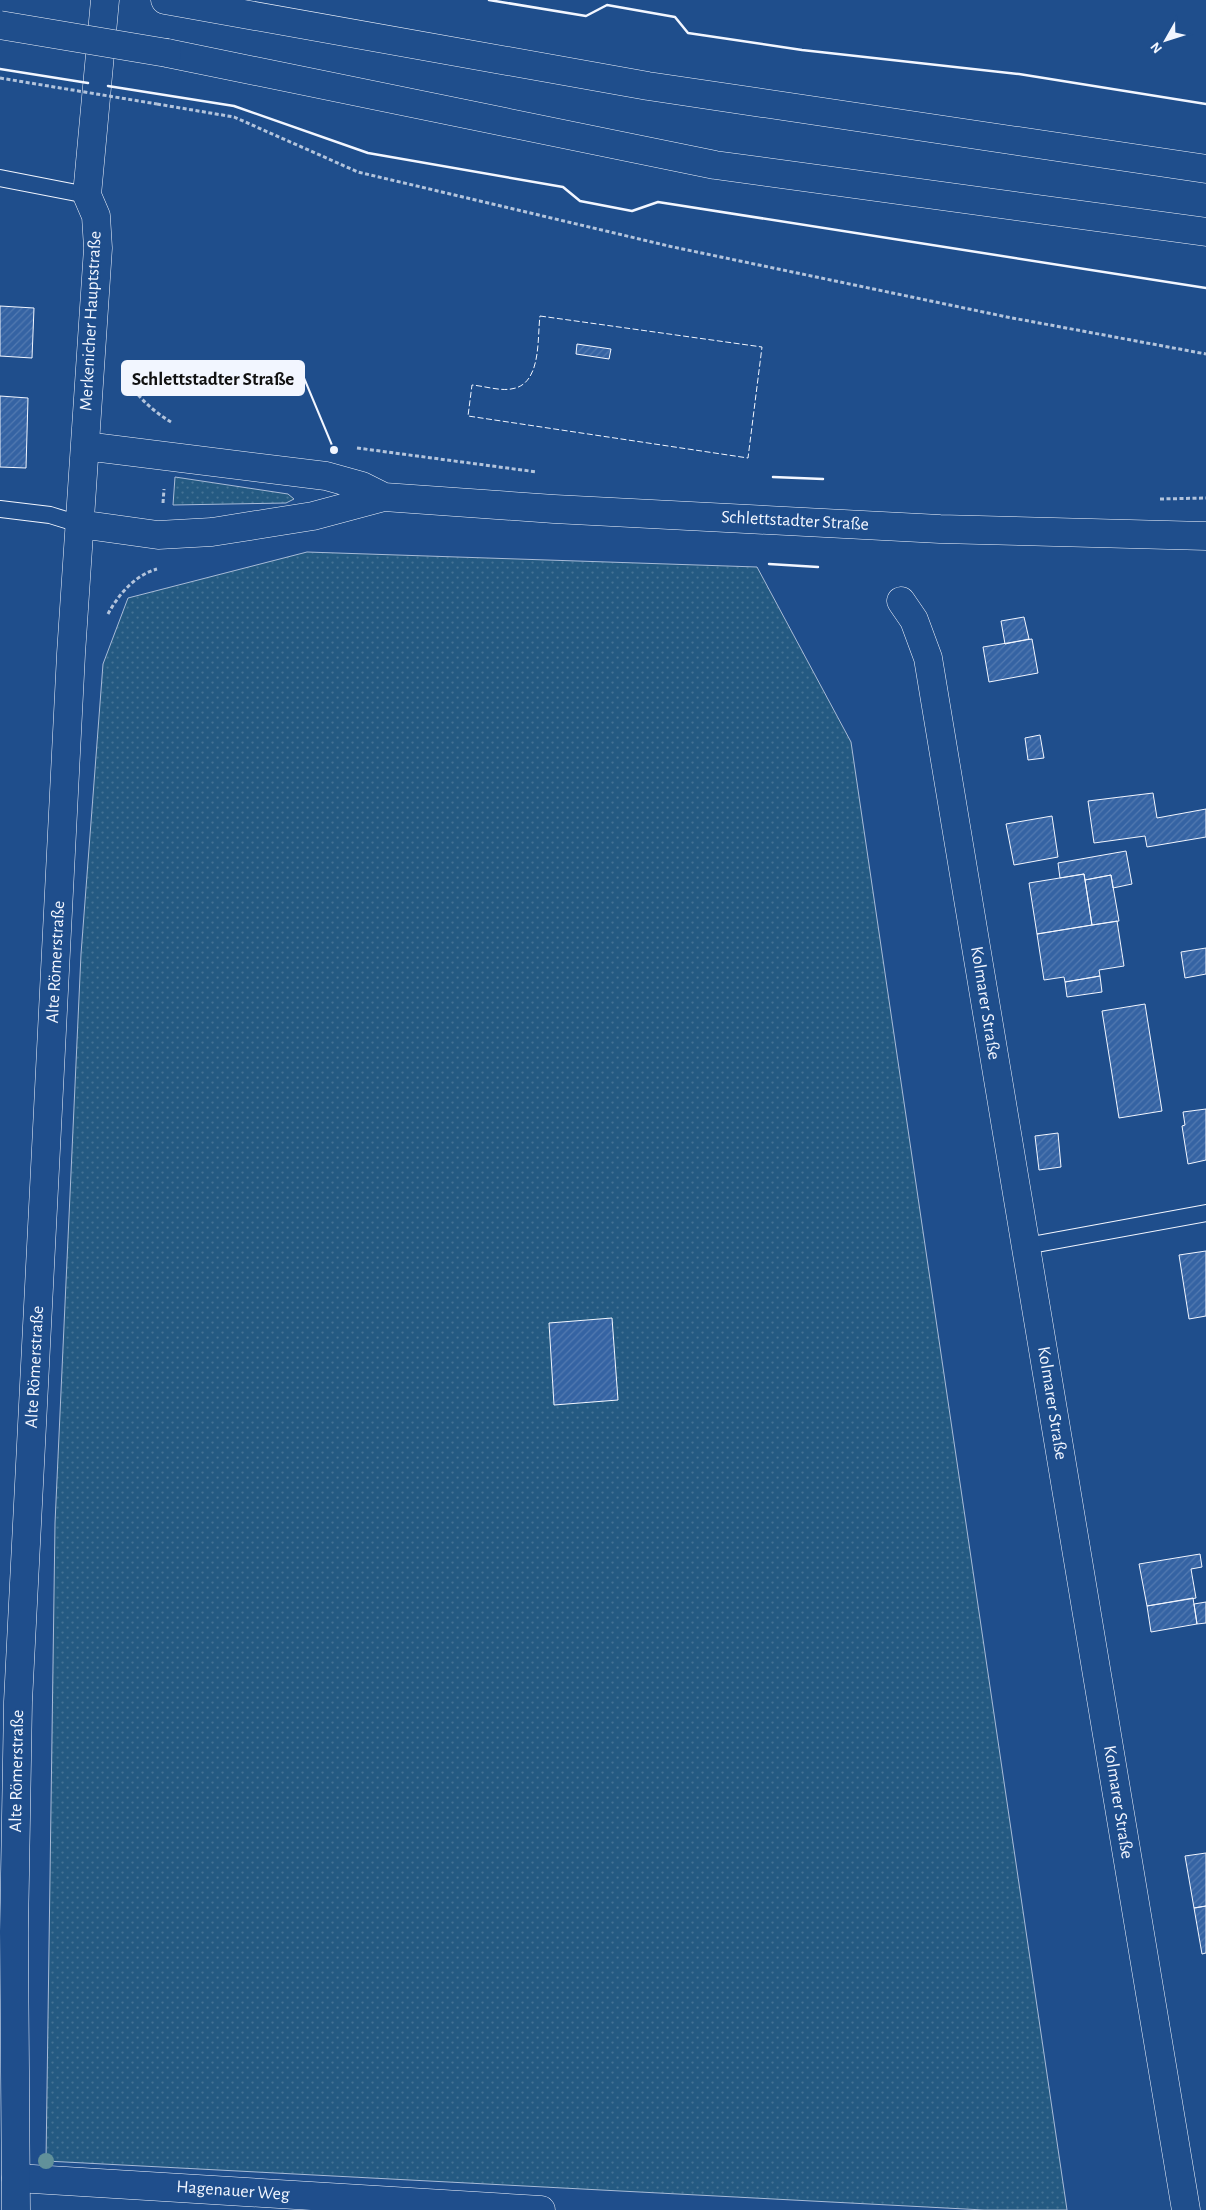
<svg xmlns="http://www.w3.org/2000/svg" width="1206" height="2210" font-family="'Alegreya Sans',sans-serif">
	<defs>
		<pattern id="grass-dots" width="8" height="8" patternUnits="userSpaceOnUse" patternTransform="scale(1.25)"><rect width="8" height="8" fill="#245a82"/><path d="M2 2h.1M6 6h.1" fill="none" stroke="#447295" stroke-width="1.8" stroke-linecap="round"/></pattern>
		<pattern id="building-hatch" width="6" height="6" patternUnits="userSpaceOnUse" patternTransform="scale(1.25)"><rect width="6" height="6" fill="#3563a3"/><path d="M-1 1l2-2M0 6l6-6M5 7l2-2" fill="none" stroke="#537ab1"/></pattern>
	</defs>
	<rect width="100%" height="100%" fill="#1f4e8c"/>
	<path fill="url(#grass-dots)" stroke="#a8bbd7" d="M175,477L288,494L294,499L286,503L173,505Z
		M307,552L757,567L851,742L1067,2210H984L46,2161L55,1523L81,954L103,664L128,598Z"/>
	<path fill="url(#building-hatch)" stroke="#f2f6ff" d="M0,306L34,308L32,358L0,356Z
		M577,344L611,349L609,359L576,354Z
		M0,396L28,398L26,468L0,467Z
		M1024,617L1029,639L1005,644L1001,621Z
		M1032,639L1038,673L989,682L983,647Z
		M1040,735L1044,758L1028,760L1025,738Z
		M1153,793L1157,818L1206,809V837L1147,847L1145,836L1094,843L1088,801Z
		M1052,816L1058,857L1014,865L1006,824Z
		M1126,851L1132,884L1113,888L1111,875L1085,880L1084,874L1060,878L1058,863Z
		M1084,874L1092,925L1037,934L1029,883Z
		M1111,875L1119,921L1092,925L1085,880Z
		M1117,921L1124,966L1099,970L1100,976L1065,982L1064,977L1044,980L1037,934Z
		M1206,948V974L1185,978L1181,952Z
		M1100,976L1102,992L1067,997L1065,982Z
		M1145,1004L1162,1111L1119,1118L1102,1011Z
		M1206,1109V1160L1188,1164L1182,1126L1185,1125L1183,1112Z
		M1058,1133L1061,1167L1039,1170L1035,1136Z
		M1206,1251V1316L1189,1319L1179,1255Z
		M612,1318L618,1400L554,1405L549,1323Z
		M1200,1554L1202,1567L1191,1569L1196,1598L1147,1606L1139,1564Z
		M1193,1598L1197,1624L1151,1632L1147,1606Z
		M1206,1602V1623L1197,1624L1194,1604Z
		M1206,1853V1906L1194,1908L1185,1856Z
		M1206,1906V1953L1202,1954L1194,1908Z"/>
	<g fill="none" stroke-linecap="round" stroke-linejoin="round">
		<defs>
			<path id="lane" d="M0,178L87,195
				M0,509L50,515L79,524
				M1026,1246L1206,1213"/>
			<path id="street" d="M901,601L914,620L928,658L1186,2210
				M16,2178L541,2210"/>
			<path id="secondary" d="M85,446L326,476L362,486L384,497
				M79,524L158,535L212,532L313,516L384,497L554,509L940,529L1206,536
				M16,2210L14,1932L18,1702L71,654L98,248L96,216L87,195L105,0"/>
			<path id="highway" d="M165,0L648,86L1206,169
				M167,53L715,165L1206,232"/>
		</defs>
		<use href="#lane" stroke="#f2f6ff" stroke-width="18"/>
		<use href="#street" stroke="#f2f6ff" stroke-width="29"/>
		<use href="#secondary" stroke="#f2f6ff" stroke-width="29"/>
		<use href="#highway" stroke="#f2f6ff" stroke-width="29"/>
		<path stroke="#b3c4dc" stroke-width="3" stroke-dasharray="4 2.5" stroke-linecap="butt" d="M157,104L234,117L358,172L673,247L1007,317L1206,354
			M124,373C134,394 151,410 171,422
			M357,448L537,472
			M1160,499L1206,498
			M163,503L164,489
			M108,614C118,595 135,575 157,569"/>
		<use href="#lane" stroke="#1f4e8c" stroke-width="16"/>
		<use href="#street" stroke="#1f4e8c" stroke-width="28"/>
		<use href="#secondary" stroke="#1f4e8c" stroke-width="28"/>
		<use href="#highway" stroke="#1f4e8c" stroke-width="28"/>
		<defs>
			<path id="highway-bridge" d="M0,25L167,53"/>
		</defs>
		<use href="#highway-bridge" stroke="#f2f6ff" stroke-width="29" stroke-linecap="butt"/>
		<path stroke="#b3c4dc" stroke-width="3" stroke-dasharray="4 2.5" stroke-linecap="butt" d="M0,78L157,104"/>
		<use href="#highway-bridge" stroke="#1f4e8c" stroke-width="28"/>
		<path stroke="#f2f6ff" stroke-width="1" stroke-dasharray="6 2.5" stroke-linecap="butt" d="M540,316L762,347L748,458L468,416L472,385C484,386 499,391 511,389C542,385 537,339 540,316Z"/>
		<path stroke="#f2f6ff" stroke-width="2.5" d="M489,0L586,16L607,5L675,17L688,33L802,50L1019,74L1206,104
			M0,69L88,83
			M108,86L234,106L368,153L563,187L580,201L632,211L658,202L1206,288
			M773,477L823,479
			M769,564L818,567"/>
	</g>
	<circle fill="#61919a" cx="46" cy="2161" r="8"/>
	<g text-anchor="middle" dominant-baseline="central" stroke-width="4" stroke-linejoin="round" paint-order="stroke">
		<g font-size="18" fill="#f2f6ff" stroke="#1f4e8c">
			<text transform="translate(91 321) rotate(-87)">Merkenicher Hauptstraße</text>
			<text transform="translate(795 521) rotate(3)">Schlettstadter Straße</text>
			<text transform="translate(56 962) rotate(-87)">Alte Römerstraße</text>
			<text transform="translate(985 1003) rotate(81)">Kolmarer Straße</text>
			<text transform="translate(35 1367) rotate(-87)">Alte Römerstraße</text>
			<text transform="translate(1052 1403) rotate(81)">Kolmarer Straße</text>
			<text transform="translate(17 1771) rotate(-89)">Alte Römerstraße</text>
			<text transform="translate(1118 1802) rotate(81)">Kolmarer Straße</text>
			<text transform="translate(233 2191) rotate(4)">Hagenauer Weg</text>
		</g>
	</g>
	<path fill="none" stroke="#f2f6ff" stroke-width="2" d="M334 450L304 378"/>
	<circle fill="#f2f6ff" stroke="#1f4e8c" stroke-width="2" cx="334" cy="450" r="5"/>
	<rect fill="#f2f6ff" stroke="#f2f6ff" stroke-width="2" x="122" y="361" width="182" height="34" rx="5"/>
	<g font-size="19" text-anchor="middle" font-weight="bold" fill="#111">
		<text x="213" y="385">Schlettstadter Straße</text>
	</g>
	<g transform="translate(1166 40) rotate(231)" stroke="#1f4e8c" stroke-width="4" paint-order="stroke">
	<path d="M0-4L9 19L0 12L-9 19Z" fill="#f2f6ff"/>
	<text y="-8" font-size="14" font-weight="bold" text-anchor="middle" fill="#f2f6ff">N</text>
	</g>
</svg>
